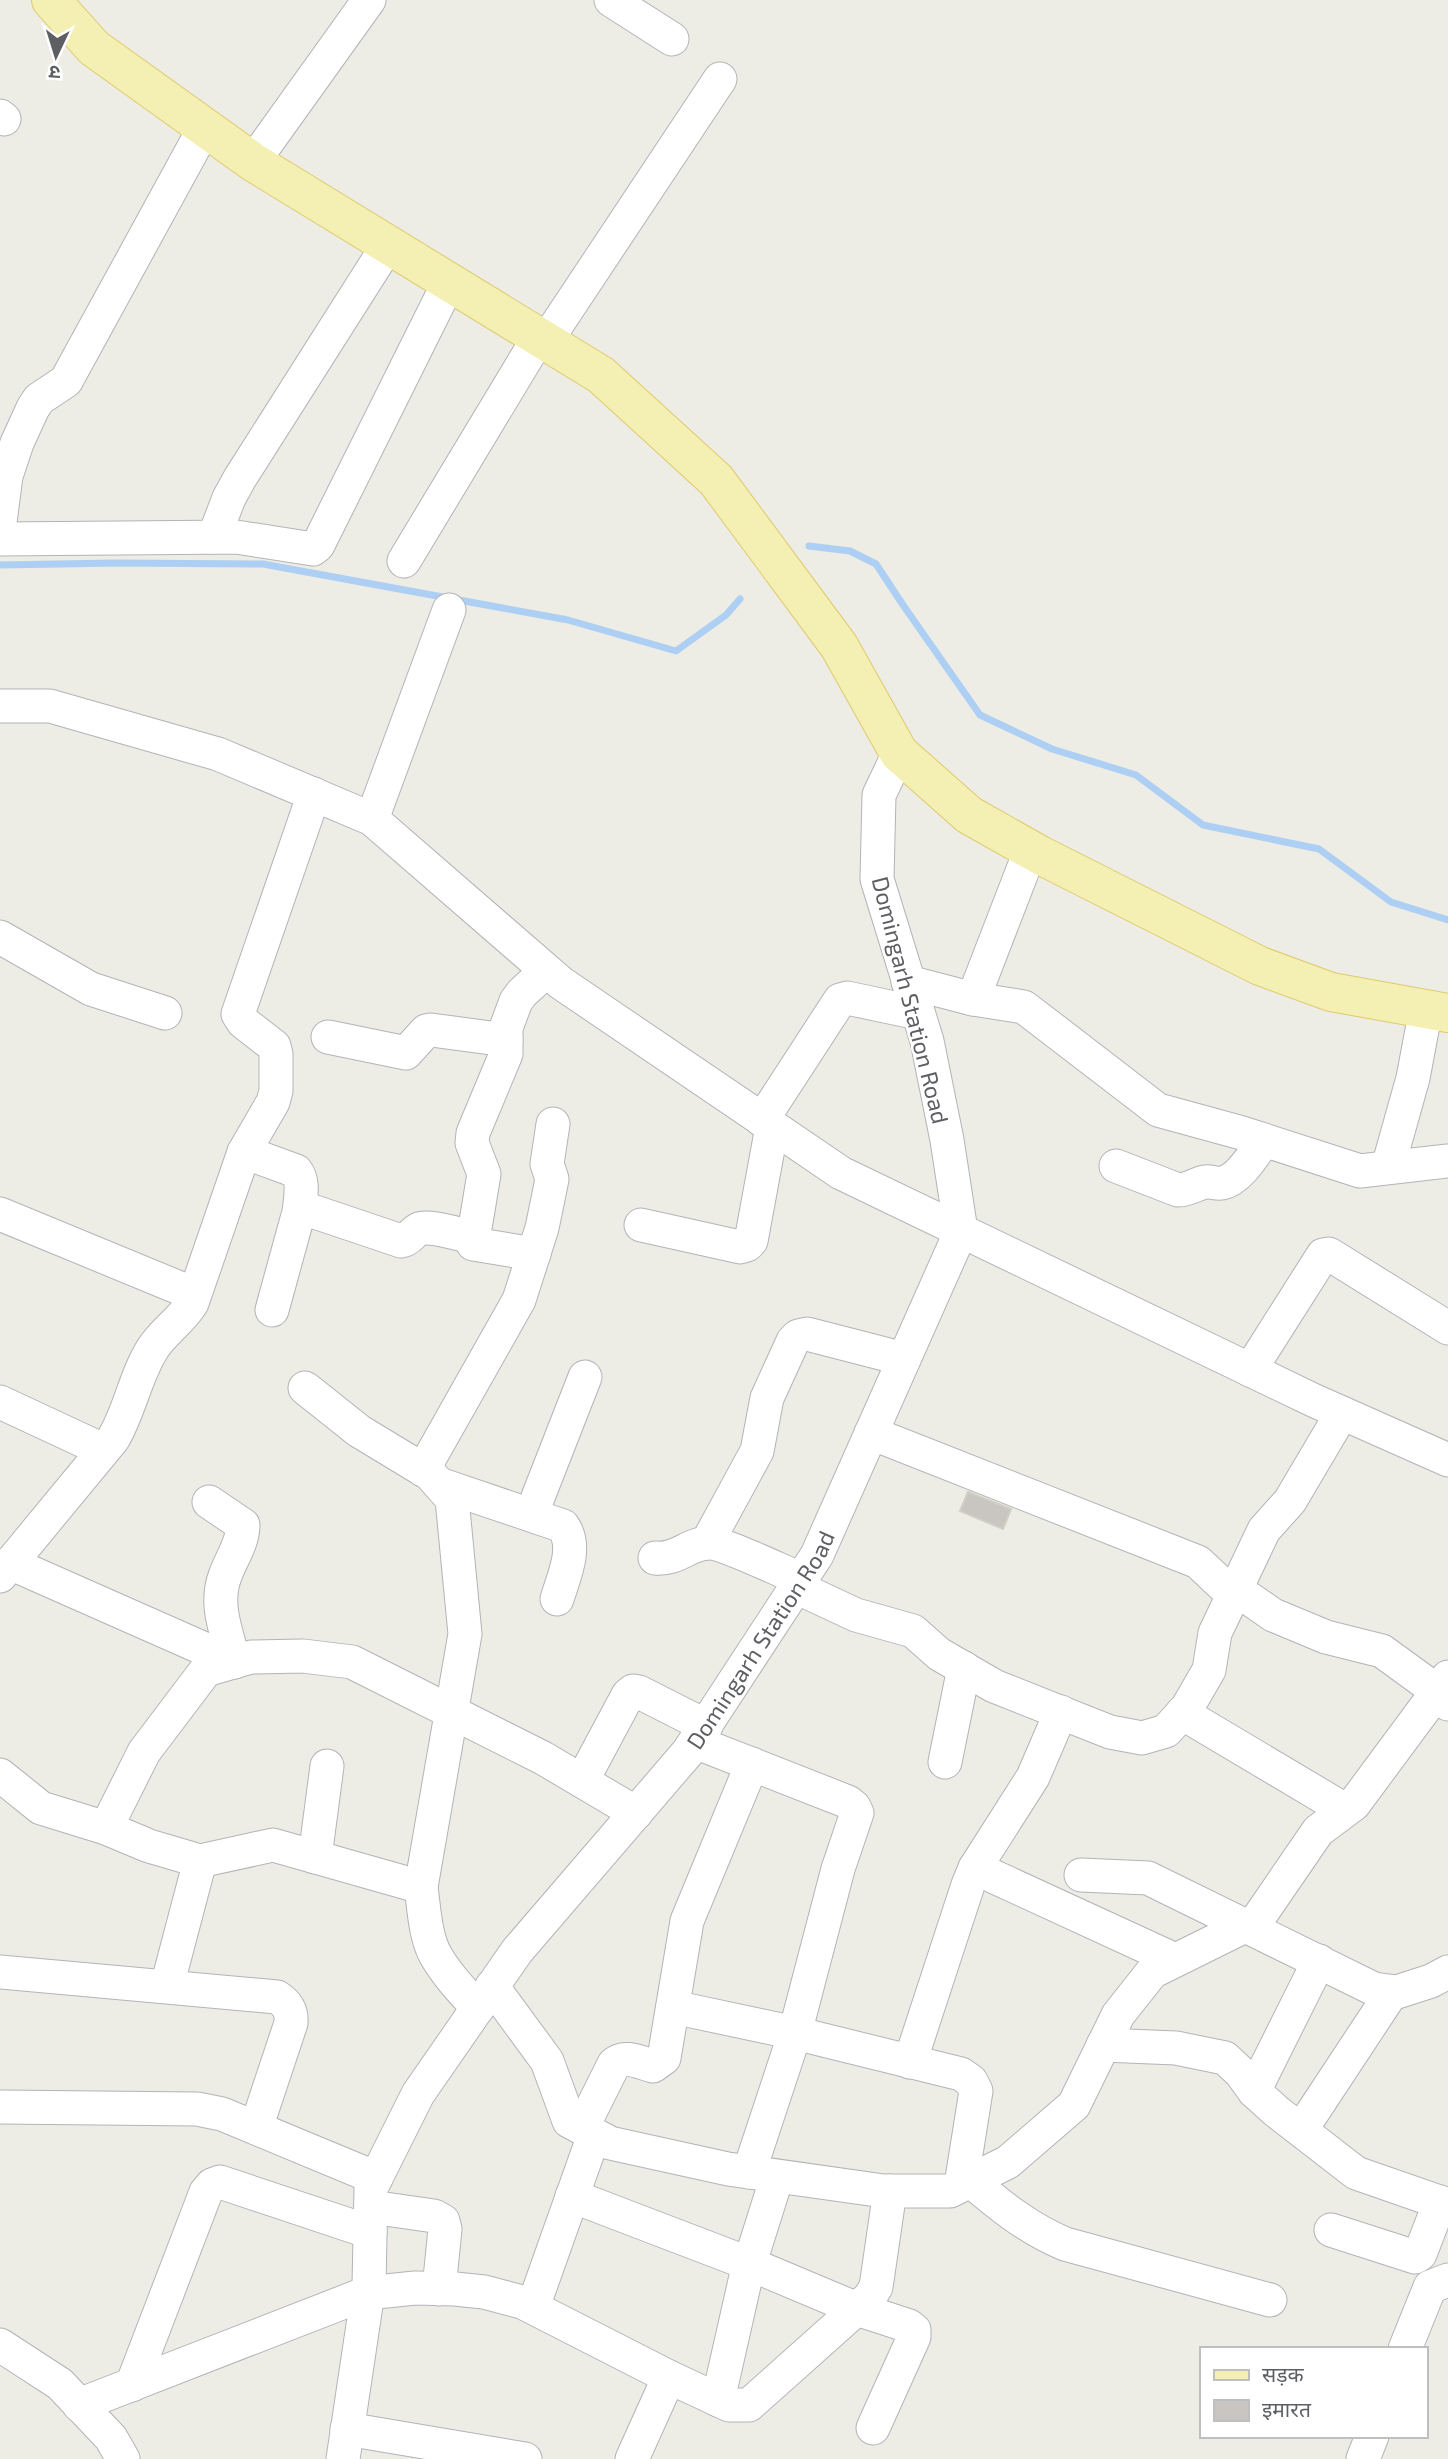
<svg xmlns="http://www.w3.org/2000/svg" width="1448" height="2459" font-family="'Exo 2','Noto Sans Devanagari',sans-serif">
	<rect width="100%" height="100%" fill="#edece5"/>
	<g fill="none" stroke-linecap="round" stroke-linejoin="round">
		<path stroke="#aecff4" stroke-width="7" d="M809,546L850,551L876,564L903,605L980,715L1052,749L1136,775L1203,825L1319,849L1391,902L1448,920
			M0,565L116,563L263,564L568,620L676,651L726,615L740,599"/>
	</g>
	<path fill="#c9c6c1" stroke="#d1cec4" stroke-width="2" d="M968,1492L1011,1509L1003,1529L960,1511Z"/>
	<g fill="none" stroke-linecap="round" stroke-linejoin="round">
		<defs>
			<g id="minor">
				<path d="M611,0L672,39"/>
				<path d="M0,116L4,119"/>
				<path d="M253,162L369,0"/>
				<path d="M546,341L720,79"/>
				<path d="M0,522L6,476L17,443L33,408L39,399L66,381L205,127"/>
				<path d="M214,537L229,498L240,478L388,245"/>
				<path d="M0,539L236,537L313,549L318,545L449,282"/>
				<path d="M404,561L539,337"/>
				<path d="M0,706H50L218,754L372,819L561,983L841,1173L1315,1401L1448,1460"/>
				<path d="M372,819L449,610"/>
				<path d="M0,937L91,989L165,1013"/>
				<path d="M908,982L973,999L1024,1007L1158,1110L1242,1133L1360,1171L1448,1161"/>
				<path d="M973,999L1031,849"/>
				<path d="M328,1037L406,1053L426,1031L431,1030L506,1040"/>
				<path d="M762,1120L840,1000L847,998L918,1013"/>
				<path d="M244,1152L296,1171C305,1182 300,1199 299,1213"/>
				<path d="M1116,1166L1178,1190C1189,1190 1195,1184 1205,1182C1210,1181 1216,1184 1222,1183C1239,1180 1255,1153 1264,1140"/>
				<path d="M1388,1167L1413,1078L1426,1009"/>
				<path d="M0,1214L194,1294"/>
				<path d="M641,1225L740,1247L747,1245L751,1241L772,1127"/>
				<path d="M473,1244L534,1254"/>
				<path d="M272,1310L297,1219L299,1213L306,1209L401,1241C410,1240 411,1233 419,1229C427,1225 455,1233 464,1235L475,1228L484,1174L472,1143L473,1133L506,1054V1028L516,1001L522,993L546,971"/>
				<path d="M1250,1370L1323,1255L1329,1254L1448,1328"/>
				<path d="M305,1388L359,1431L430,1474L452,1499L465,1634L421,1887C424,1908 425,1937 436,1956C447,1975 463,1992 478,2008"/>
				<path d="M0,1402L103,1450"/>
				<path d="M871,1433L1198,1562L1234,1596"/>
				<path d="M423,1470L519,1300L542,1228L548,1199L552,1179L547,1164L553,1124"/>
				<path d="M439,1484L563,1526C578,1547 564,1576 557,1599"/>
				<path d="M209,1502L243,1525C243,1543 231,1559 225,1576C214,1605 227,1633 234,1662"/>
				<path d="M531,1515L585,1377"/>
				<path d="M707,1543L757,1451L767,1398L793,1341L798,1336L807,1334L904,1359"/>
				<path d="M655,1558C678,1560 688,1544 708,1543C722,1542 783,1572 801,1579"/>
				<path d="M10,1563L234,1662"/>
				<path d="M0,1576L113,1439C130,1411 135,1376 153,1348C164,1331 182,1320 192,1303L244,1152L273,1102L276,1091V1054L274,1046L243,1022L238,1014L314,794"/>
				<path d="M796,1587L856,1615L913,1631L939,1654L994,1686L1110,1732L1142,1738L1166,1731L1187,1708L1209,1670L1215,1633L1264,1530L1290,1501L1342,1413"/>
				<path d="M1237,1590L1273,1615L1326,1637L1382,1651L1437,1691L1448,1704"/>
				<path d="M1182,1713L1345,1810"/>
				<path d="M695,1742L848,1802L854,1807L857,1813L838,1869L795,2033L749,2172"/>
				<path d="M945,1762L964,1668"/>
				<path d="M0,1775L41,1808L106,1828"/>
				<path d="M582,1781L628,1695L633,1691L639,1692L706,1726"/>
				<path d="M315,1857L327,1766"/>
				<path d="M975,1868L1175,1960"/>
				<path d="M1081,1875L1148,1878L1374,1989L1397,1992L1431,1981L1448,1972"/>
				<path d="M421,1887L273,1845L200,1861L149,1846L106,1828L144,1752L206,1670L251,1657L303,1656L352,1662L543,1758L636,1813"/>
				<path d="M0,1972L277,1997C288,2004 292,2011 291,2023L256,2128"/>
				<path d="M167,1986L200,1861"/>
				<path d="M492,1986L547,2061L569,2121L610,2143L728,2169L884,2191H950L1008,2162L1074,2105L1118,2015L1152,1972L1257,1920L1318,1831L1354,1804L1448,1677"/>
				<path d="M673,2007L795,2033L961,2074L971,2081L976,2091L961,2185"/>
				<path d="M1103,2045L1176,2048L1225,2058L1241,2073L1254,2091L1276,2111L1356,2173L1448,2205"/>
				<path d="M910,2062L968,1885L975,1868L1033,1777L1061,1712"/>
				<path d="M1254,2091L1319,1961"/>
				<path d="M0,2107L197,2109L222,2114L376,2178"/>
				<path d="M582,2128L614,2064C625,2054 641,2063 653,2066L664,2058L687,1921L752,1764"/>
				<path d="M1301,2130L1392,1992"/>
				<path d="M970,2180C1000,2206 1029,2229 1065,2244L1270,2300"/>
				<path d="M572,2196L750,2264L857,2309L909,2326L914,2330V2337L873,2428"/>
				<path d="M371,2207L434,2216L443,2221L445,2229L439,2289"/>
				<path d="M1331,2230L1415,2257L1420,2254L1440,2202"/>
				<path d="M533,2307L594,2135"/>
				<path d="M0,2345L60,2384L111,2438L123,2459"/>
				<path d="M1405,2349L1430,2287L1448,2280"/>
				<path d="M132,2385L206,2192L212,2185L220,2182L370,2232"/>
				<path d="M718,2400L747,2272L777,2177"/>
				<path d="M79,2405L367,2293L415,2288L455,2289L484,2292L522,2302L669,2377L729,2405H749L870,2297L876,2287L890,2191"/>
				<path d="M347,2429L525,2459"/>
				<path id="s1" d="M343,2459L369,2285L371,2188L418,2094L517,1951L688,1752L817,1555L961,1231L947,1140L927,1041L877,879L879,795L899,753"/>
				<path d="M632,2459L669,2377"/>
				<path d="M1363,2459L1372,2436"/>
			</g>
			<path id="major" d="M51,0L94,48L253,162L601,375L716,480L839,646L899,753L969,815L1040,855L1260,966L1331,992L1448,1013"/>
		</defs>
		<use href="#minor" stroke="#b2b4b8" stroke-width="35"/>
		<use href="#major" stroke="#dfca6c" stroke-width="40"/>
		<use href="#minor" stroke="#fff" stroke-width="33"/>
		<use href="#major" stroke="#f4f0b3" stroke-width="38"/>
	</g>
	<g text-anchor="middle" dominant-baseline="central" stroke-width="5" stroke-linejoin="round" paint-order="stroke">
		<g font-size="23" fill="#5d5f63" stroke="#fff">
			<text transform="translate(911 1000) rotate(76)">Domingarh Station Road</text>
			<text stroke="none"><textPath href="#s1" startOffset="948">Domingarh Station Road</textPath></text>
		</g>
	</g>
	<rect x="1200" y="2347" width="228" height="91" fill="#ffffff" stroke="#bebfc1" stroke-width="2"/>
	<rect x="1214" y="2370" width="35" height="10" fill="#f4f0b3" stroke="#bebfc1" stroke-width="2"/>
	<text x="1262" y="2382" font-size="21" fill="#5d5f63">सड़क</text>
	<rect x="1214" y="2400" width="35" height="21" fill="#c9c6c1" stroke="#bebfc1" stroke-width="2"/>
	<text x="1262" y="2417" font-size="21" fill="#5d5f63">इमारत</text>
	<g transform="translate(56 56) rotate(184)" stroke="#ffffff" stroke-width="5" paint-order="stroke">
	<path d="M0-5L12 26L0 18L-12 26Z" fill="#5d5f63"/>
	<text y="-10" font-size="19" font-weight="bold" text-anchor="middle" fill="#5d5f63">उ</text>
	</g>
</svg>
